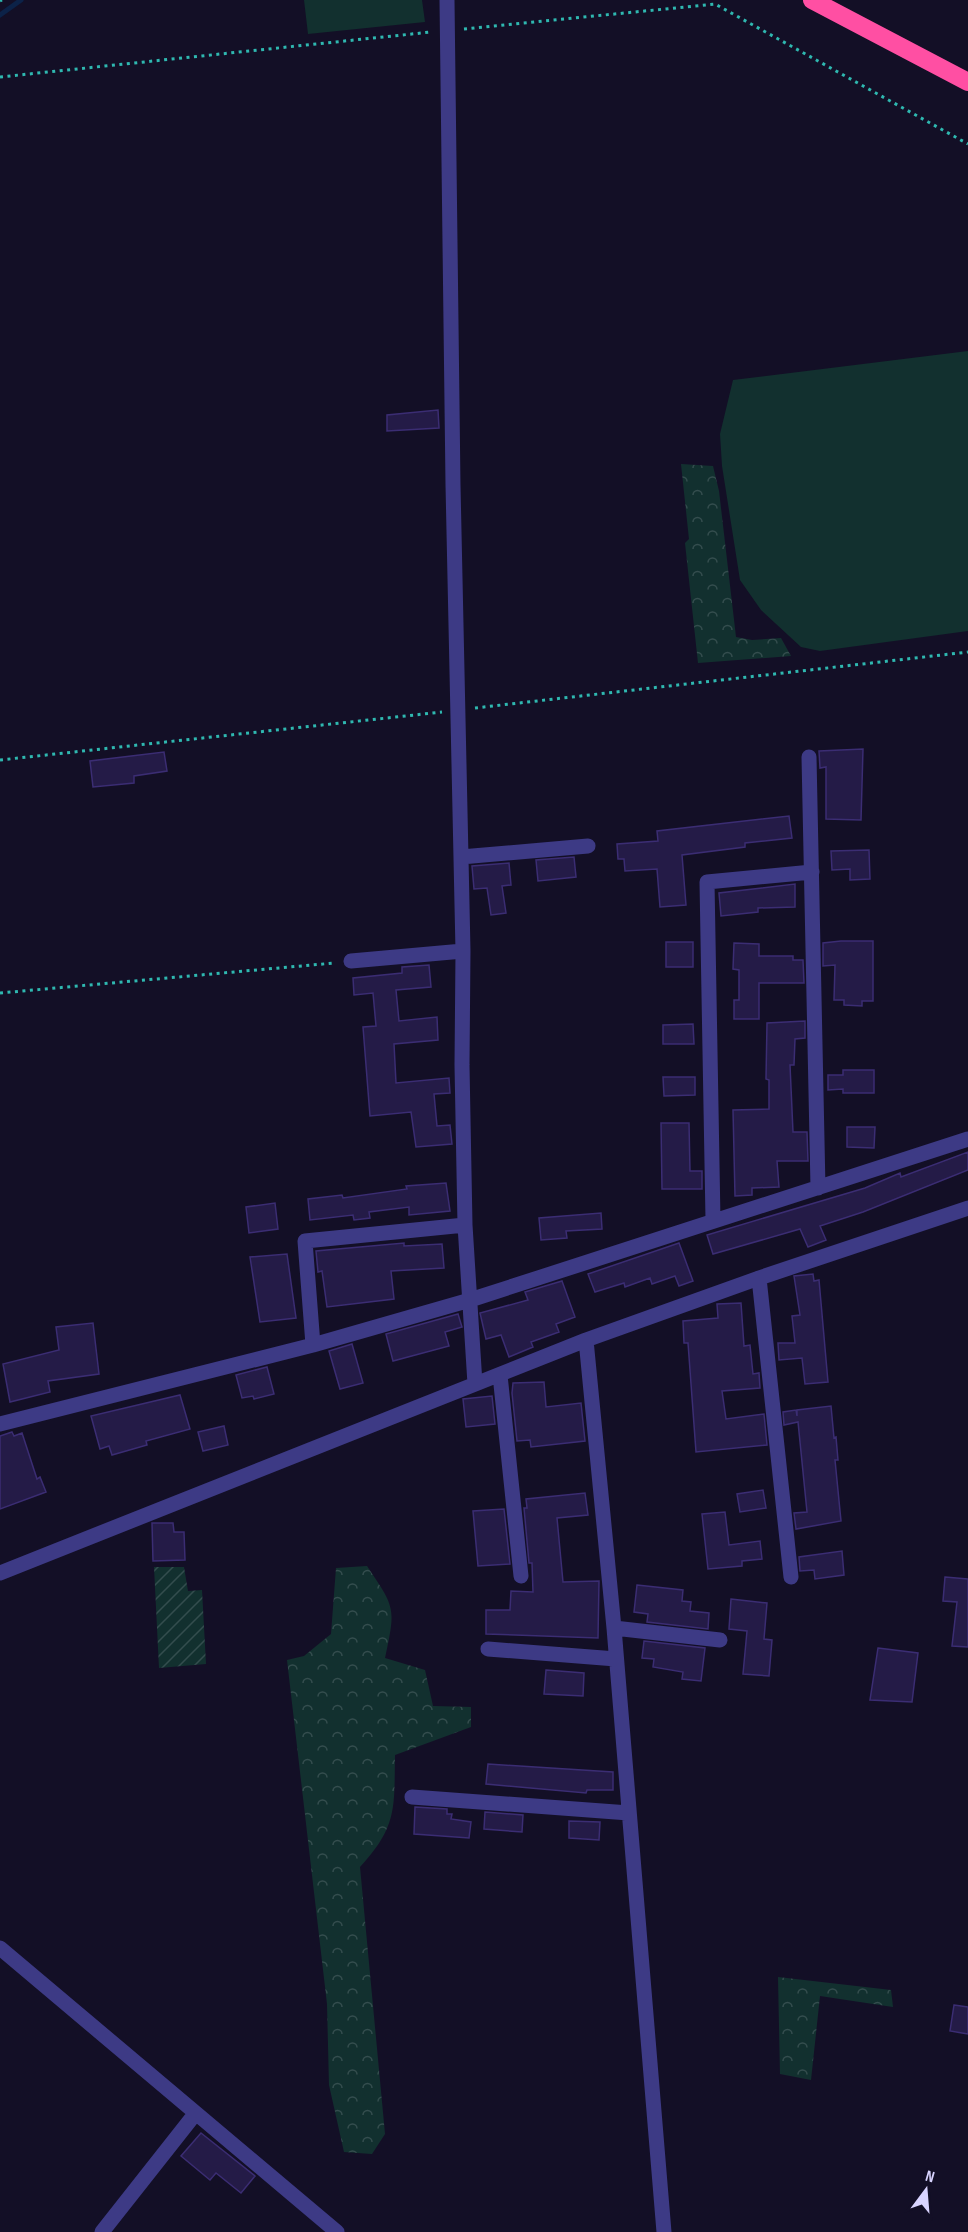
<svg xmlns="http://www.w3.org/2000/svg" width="968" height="2232" font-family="'Sofia Sans Condensed',sans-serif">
	<defs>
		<pattern id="forest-crowns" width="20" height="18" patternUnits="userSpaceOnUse" patternTransform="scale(1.5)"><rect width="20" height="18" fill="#12302f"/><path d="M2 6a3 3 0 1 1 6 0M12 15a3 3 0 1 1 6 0" fill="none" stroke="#344d4e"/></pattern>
		<pattern id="garden-furrows" width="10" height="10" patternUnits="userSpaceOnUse" patternTransform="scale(1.5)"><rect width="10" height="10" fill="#12302f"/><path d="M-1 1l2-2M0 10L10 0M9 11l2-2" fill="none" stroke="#344d4e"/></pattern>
	</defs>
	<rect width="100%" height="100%" fill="#130f26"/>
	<path fill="#12302f" d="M304,0H422L425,22L308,34Z
		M968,351V631L820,651L801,647L761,610L740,580L722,466L720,434L733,380Z"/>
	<path fill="url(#forest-crowns)" d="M681,464L713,466L719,491L736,637L752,640L781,638L791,656L698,663L685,543L689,539Z
		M367,1566C395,1608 396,1607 385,1658L425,1670L433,1706L471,1707V1727L395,1755C394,1807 398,1826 360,1867L385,2134L372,2154L344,2152L329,2085L327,2004L287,1660L304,1656L331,1634L336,1568Z
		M778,1977L891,1990L893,2007L820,1996L811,2080L780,2074Z"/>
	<path fill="url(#garden-furrows)" d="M154,1567H184L188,1591L202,1590L206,1664L159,1668Z"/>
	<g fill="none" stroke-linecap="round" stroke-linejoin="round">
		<path stroke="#0c2248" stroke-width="5" d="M0,15L21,0"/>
	</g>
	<path fill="#241b47" stroke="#3b2d73" stroke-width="1.5" d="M438,410L439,428L387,431V415Z
		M863,749L861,820L826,819V767L820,768L819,751Z
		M164,752L167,771L134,776V783L93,787L90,761Z
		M789,816L792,838L745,843V847L682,855L686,905L660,907L657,869L625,871L624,859H618L617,844L658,841L657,831Z
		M869,850L870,879L850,880V869L832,870L831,851Z
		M574,857L576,877L538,881L536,860Z
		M509,863L511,885L502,886L506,913L491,915L487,888L474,889L472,866Z
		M795,884V907L758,908V912L721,916L719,893Z
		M841,941H873V1001H862V1006L844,1005V1000H834L835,965L823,966V943Z
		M666,942H693V967H666Z
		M734,943L759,944V956H793V960H803L804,983H759V1019H734V1000H739V970L733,969Z
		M429,965L431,987L396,990L399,1021L437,1017L438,1040L394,1044L396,1083L449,1078L450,1093L434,1094L437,1126L450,1125L452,1144L416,1147L411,1112L370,1116L363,1027L376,1026L373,993L354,995L353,978L402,973V967Z
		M805,1021V1038L795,1039L794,1065H790L793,1132H807L808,1161H777L779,1187L752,1188V1195L735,1196L733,1110L769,1109V1080L766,1079L767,1023Z
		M693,1024L694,1044H663V1025Z
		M843,1070H874V1093H843V1089L828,1090V1075H843Z
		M663,1077H695V1095L664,1096Z
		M661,1123H689L690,1171H702V1189H662Z
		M847,1127H875L874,1148L847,1147Z
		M968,1152V1170L863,1212L820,1226L826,1240L808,1247L800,1229L713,1254L707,1235L865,1188L900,1173L901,1177Z
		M446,1183L450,1211L409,1215V1207L369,1212L370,1218L354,1220L353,1215L310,1220L308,1199L342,1195L343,1198L407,1189L406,1186Z
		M275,1203L278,1229L249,1233L246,1207Z
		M601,1213L602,1229L566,1231L567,1238L541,1240L539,1218Z
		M404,1243V1246L442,1244L444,1268L391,1271L394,1299L327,1307L322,1271L318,1272L316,1251Z
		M679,1243L693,1281L679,1286L675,1276L652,1284L650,1278L625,1287L624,1283L595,1292L588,1274Z
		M287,1254L296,1318L260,1322L250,1257Z
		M813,1274L814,1281L819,1280L828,1382L805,1384L802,1358L779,1360L778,1343H795L792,1316L800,1315L794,1276Z
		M562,1281L575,1317L556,1324L559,1332L531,1342L533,1347L509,1357L501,1335L486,1339L480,1313L528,1300L525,1292Z
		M741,1303L744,1346L750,1345L753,1374L759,1373L760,1388L722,1391L726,1419L764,1414L767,1445L696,1452L688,1343H684L683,1321L718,1318L717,1304Z
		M458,1314L462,1327L445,1332L449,1346L393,1361L386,1334Z
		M93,1323L99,1374L48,1381L50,1392L10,1402L3,1364L59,1350L56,1327Z
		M352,1344L363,1383L340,1389L329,1351Z
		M267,1367L274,1394L254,1399L253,1396L242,1398L236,1375Z
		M544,1382L546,1407L581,1403L585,1441L531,1447L530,1440L517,1441L512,1393L513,1383Z
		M180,1395L190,1429L146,1441L147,1445L112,1455L109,1446L100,1449L91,1416Z
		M492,1396L495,1424L466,1427L463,1399Z
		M831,1406L834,1438L836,1437L838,1460H835L841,1521L796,1529L794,1513L807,1512L798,1422L784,1425L783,1412L796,1410L797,1416V1410Z
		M224,1426L228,1445L203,1451L198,1432Z
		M12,1432L14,1436L22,1433L37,1479L40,1477L46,1492L0,1509V1436Z
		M763,1490L766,1508L740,1512L737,1494Z
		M585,1493L588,1515L557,1518L563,1582L599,1581L598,1638L486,1634V1610H510L511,1591L533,1592L532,1563H529L524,1508H527L526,1499Z
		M504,1509L510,1564L478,1566L473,1511Z
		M725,1512L729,1545L760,1541L762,1559L742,1561V1566L708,1569L702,1514Z
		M152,1523H173L174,1532H184L185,1560L153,1561Z
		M842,1551L844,1575L815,1579L814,1570L800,1571L799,1557Z
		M945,1577L968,1579V1647L952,1646L957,1602L943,1601Z
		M637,1585L683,1590L682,1601L691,1602L690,1611L709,1613L708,1629L647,1622L648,1614L634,1612Z
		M731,1599L767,1603L764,1639L772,1640L769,1676L743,1674L747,1631L729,1629Z
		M644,1641L705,1648L701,1681L682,1679L683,1672L653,1667L654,1659L642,1658Z
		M878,1648L918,1653L912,1702L870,1700Z
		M546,1670L584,1673L583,1696L544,1694Z
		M488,1764L613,1772V1790H587L586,1793L486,1784Z
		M415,1807L447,1809V1814H452L451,1819L471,1822L469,1838L414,1834Z
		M485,1812L523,1815L522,1832L484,1829Z
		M569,1821L600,1822L599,1840L569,1838Z
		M954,2005L968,2007V2034L950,2031Z
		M201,2133L255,2176L241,2193L216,2173L210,2180L181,2156Z"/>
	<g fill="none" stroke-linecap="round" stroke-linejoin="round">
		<path stroke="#2fb8b0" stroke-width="3" stroke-dasharray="3 4.5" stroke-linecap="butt" d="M0,1L2,0
			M464,29L715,4L968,144
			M0,77L431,32
			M475,708L968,652
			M0,760L442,712
			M0,993L334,963"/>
		<path stroke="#3d3a85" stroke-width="15" d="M447,0L453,485L463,951L462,1065L465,1225L475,1384
			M809,757L818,1188
			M461,857L588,846
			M351,961L463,951
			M713,1220L707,882L812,872
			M759,1278L791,1577
			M586,1340L614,1628L664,2232
			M313,1345L305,1241L465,1225
			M500,1375L521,1576
			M0,1424L313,1345L470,1300L968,1139
			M0,1573L586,1340L759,1278L968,1208
			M614,1628L720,1640
			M488,1649L616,1659
			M412,1797L629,1813
			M0,1948L337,2232
			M102,2232L195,2114"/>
		<path stroke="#ff4fa3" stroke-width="18" d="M812,0L968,82"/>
	</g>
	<g transform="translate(926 2190) rotate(16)" stroke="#130f26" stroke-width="4.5" paint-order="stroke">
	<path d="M0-4.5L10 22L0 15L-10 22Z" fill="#d9d4ff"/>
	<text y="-9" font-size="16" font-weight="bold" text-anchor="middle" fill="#d9d4ff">N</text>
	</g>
</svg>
